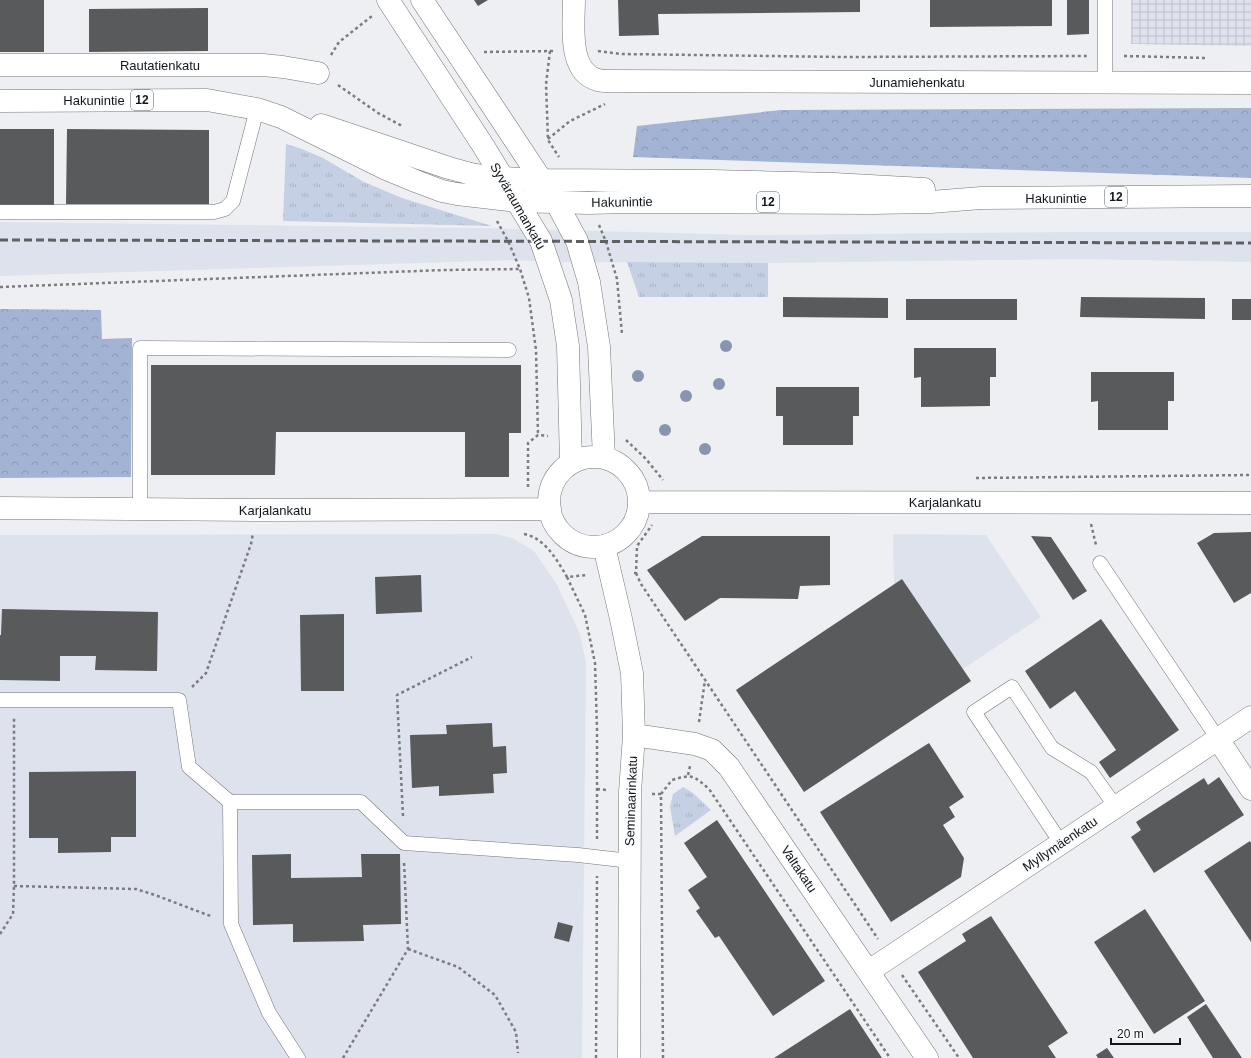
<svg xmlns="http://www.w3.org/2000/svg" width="1251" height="1058" font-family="Helvetica,sans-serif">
	<defs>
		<pattern id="industrial-grid" width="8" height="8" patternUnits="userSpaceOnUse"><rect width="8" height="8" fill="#dee2ec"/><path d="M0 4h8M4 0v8" fill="none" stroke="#bec1ca"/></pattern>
		<pattern id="grass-tufts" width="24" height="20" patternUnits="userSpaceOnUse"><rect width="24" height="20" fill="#c6d0e5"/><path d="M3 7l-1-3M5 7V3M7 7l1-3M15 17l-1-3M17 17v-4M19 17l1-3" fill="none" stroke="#a9b2c4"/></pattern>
		<pattern id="forest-crowns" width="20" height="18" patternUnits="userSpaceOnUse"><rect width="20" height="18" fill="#a3b3d4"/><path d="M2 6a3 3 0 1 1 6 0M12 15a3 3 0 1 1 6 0" fill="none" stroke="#8b99b5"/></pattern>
	</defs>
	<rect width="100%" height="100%" fill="#eeeff2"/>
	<path fill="#dee2ec" d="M0,222L482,228L751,235L1078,232H1251V262L1081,259L768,263L548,262L516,260L0,276Z
		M496,534L512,538L534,551L556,583L580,634L586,663L582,1058H0V535Z
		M893,534L986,535L1041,617L963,669L971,681L804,792L736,690L894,585Z"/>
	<path fill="url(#industrial-grid)" d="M1131,0H1251V46L1131,44Z"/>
	<path fill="url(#grass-tufts)" d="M286,144L302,149L323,158L364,182L402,198L492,226L283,221Z
		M627,262L768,263V297H639Z
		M683,787L693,793L711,810L675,836L670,807L673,794Z"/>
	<path fill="url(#forest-crowns)" d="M1251,108V178L633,157L637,126L781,110Z
		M0,309L101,310L102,339L132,338L131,477L0,478Z"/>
	<path fill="#585a5c" d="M0,0H44V52H0Z
		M474,0H488L478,6Z
		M618,0H860V12L658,14L659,35L619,36Z
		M930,0H1052V26L930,27Z
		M1067,0H1089V34L1067,35Z
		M208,8V51L89,52V9Z
		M0,129H54V205H0Z
		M67,129L209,130V204H66Z
		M783,297L888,298V318L783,317Z
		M1081,297L1205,298V319L1080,317Z
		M906,299H1017V320H906Z
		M1232,299H1251V320H1232Z
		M914,348H996V377H990V406L921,407V377L914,378Z
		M151,365H521V433H509V477H465V432H276L275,475H151Z
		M1091,372H1174V401H1168V430H1098V401L1091,402Z
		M776,387H859V416H853V445H783V416H776Z
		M1251,532V593L1234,603L1197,543L1214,533Z
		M702,536H830V585L800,586L798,599L720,598L685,621L647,570Z
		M1031,536L1051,537L1087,591L1073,600Z
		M421,575L422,612L376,614L375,577Z
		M902,579L971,681L804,792L736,690Z
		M2,609L158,612L157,671L95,670L96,656H60V681L0,680V635H1Z
		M344,614V691H301L300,615Z
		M1101,619L1179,730L1110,778L1099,762L1116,750L1075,691L1050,709L1025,671Z
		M492,723L493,747L506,746L507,773L493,774L494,793L439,796V786L412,788L410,735L447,734L446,725Z
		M929,743L964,797L949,807L955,817L943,825L964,858L961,877L891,922L820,812Z
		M136,771V837H111V852L58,853V838H29V772Z
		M1219,777L1244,815L1154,873L1131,837L1141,830L1136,822L1204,778L1208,785Z
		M717,820L825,981L773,1016L719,936L715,938L696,911L700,908L688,890L707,877L684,843Z
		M1250,841L1251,843V942L1204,871Z
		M291,854V878L362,877L361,854H400L401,924L363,925L364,941L293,942V924L253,925L252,855Z
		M1145,909L1205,1001L1154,1034L1094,942Z
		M991,916L1068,1033L1048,1046L1056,1058H973L918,972L966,941L962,934Z
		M558,922L573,926L569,942L554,938Z
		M1206,1004L1242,1058H1213L1187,1017Z
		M850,1009L882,1058H774Z
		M1107,1048L1114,1058H1098L1096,1055Z"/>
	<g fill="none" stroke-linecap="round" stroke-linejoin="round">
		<defs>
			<path id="lane" d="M1105,82V0
				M0,212H214L225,209L233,201L257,109
				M140,509V348L509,350
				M1100,563L1218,739
				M0,700H179L189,767L230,802
				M1061,843L974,712L1012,687L1052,748L1091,772L1116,807
				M298,1058L269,1013L231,924L230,802H361L404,843L578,855L630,861"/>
			<path id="street" d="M574,0C574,23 567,72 598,80C601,81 606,81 610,81L1251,83
				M0,65H263L283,67L318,73
				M604,546L621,619L632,673L634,735L630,792L629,1058
				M634,735L695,744L712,750L729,767L927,1058
				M1218,739L1251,789
				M869,971L1251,717"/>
			<path id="secondary" d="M388,0L484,147L541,241L561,300L568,346L571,463
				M422,0L556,202L577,241L589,282L599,347L604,458
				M549 502a45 45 0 1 1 90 0a45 45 0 1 1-90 0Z
				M640,502L1251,503
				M0,508L268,510L550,509"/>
			<path id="highway" d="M0,101L207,100L257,109L281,117L384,168L418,182L442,191L457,194L516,201L588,203L630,202L873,203L931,202L981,198L1251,196
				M321,125L449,168L475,175L502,178L540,180L712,181L834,184L924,189"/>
		</defs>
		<use href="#lane" stroke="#747578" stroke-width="15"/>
		<use href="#street" stroke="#747578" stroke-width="23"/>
		<use href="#secondary" stroke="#747578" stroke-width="23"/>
		<use href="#highway" stroke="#747578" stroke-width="23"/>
		<path stroke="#7b7c7e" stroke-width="2.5" stroke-dasharray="3 3" stroke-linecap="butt" d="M550,51L546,84L548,140L559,157
			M598,51L621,54L844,57L1087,56
			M484,52L553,51
			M331,55L339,42L372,16
			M1124,56L1207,58
			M338,85L378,113L402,126
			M548,139L570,121L605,104
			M497,221L508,241L520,269L529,298L536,350L538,435
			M599,225L606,242L617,279L622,334
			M0,287L444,270L520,269
			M626,440L646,459L663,480
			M976,478L1251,475
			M528,487V443L538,435L548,436
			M1091,524L1096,545
			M524,534C545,538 557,560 567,577L587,575
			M634,573H636L637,546L652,525
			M636,573L641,584L878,939
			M567,577L585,615L595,663L597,729V839
			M192,687L206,673L251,544L253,533
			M699,722L705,680
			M688,775L690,766
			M597,789L607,790
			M652,794H661
			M403,816L397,695L472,657
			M14,886L136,889L155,895L213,917
			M0,934L13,914L14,886V718
			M408,949L458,967L495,995L516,1032L518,1053
			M902,975L959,1058
			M343,1058L408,949L404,861
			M596,1058L597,876
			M663,1058L661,794L672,780C692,774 693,775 709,789L890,1058"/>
		<use href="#lane" stroke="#fff" stroke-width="14"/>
		<use href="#street" stroke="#fff" stroke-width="22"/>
		<use href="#secondary" stroke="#fff" stroke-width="22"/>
		<use href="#highway" stroke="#fff" stroke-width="22"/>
		<path stroke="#5f6061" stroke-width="3" stroke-dasharray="8 4" stroke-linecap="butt" d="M0,240L1251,243"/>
	</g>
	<g fill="#8995af">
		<circle cx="726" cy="346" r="6"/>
		<circle cx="638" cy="376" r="6"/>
		<circle cx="719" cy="384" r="6"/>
		<circle cx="686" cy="396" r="6"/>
		<circle cx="665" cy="430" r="6"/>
		<circle cx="705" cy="449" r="6"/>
	</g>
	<g text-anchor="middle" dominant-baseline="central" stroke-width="4" stroke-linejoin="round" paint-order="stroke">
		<g fill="#fcfdff" stroke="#5a5b5d" stroke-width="1">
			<rect x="131" y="90" width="22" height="20" rx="3"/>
			<rect x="1105" y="187" width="22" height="20" rx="3"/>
			<rect x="757" y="192" width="22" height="20" rx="3"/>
		</g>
		<g font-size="12" font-weight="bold" fill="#151617">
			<text x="142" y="100">12</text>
			<text x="1116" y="197">12</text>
			<text x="768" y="202">12</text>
		</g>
		<g font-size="13" fill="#151617" stroke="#fcfdff">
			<text x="160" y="65">Rautatienkatu</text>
			<text x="917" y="82">Junamiehenkatu</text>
			<text x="94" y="100">Hakunintie</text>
			<text x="1056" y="198">Hakunintie</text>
			<text transform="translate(622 202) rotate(-1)">Hakunintie</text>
			<text transform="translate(518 206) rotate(60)">Syväraumankatu</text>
			<text x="945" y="502">Karjalankatu</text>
			<text x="275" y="510">Karjalankatu</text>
			<text transform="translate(631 801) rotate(-88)">Seminaarinkatu</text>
			<text transform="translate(1060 844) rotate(-34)">Myllymäenkatu</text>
			<text transform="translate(799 869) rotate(56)">Valtakatu</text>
		</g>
	</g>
	<path d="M1111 1038v6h69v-6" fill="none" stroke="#151617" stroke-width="2"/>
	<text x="1117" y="1038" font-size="12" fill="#151617" stroke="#fcfdff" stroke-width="3" paint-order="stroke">20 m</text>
</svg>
